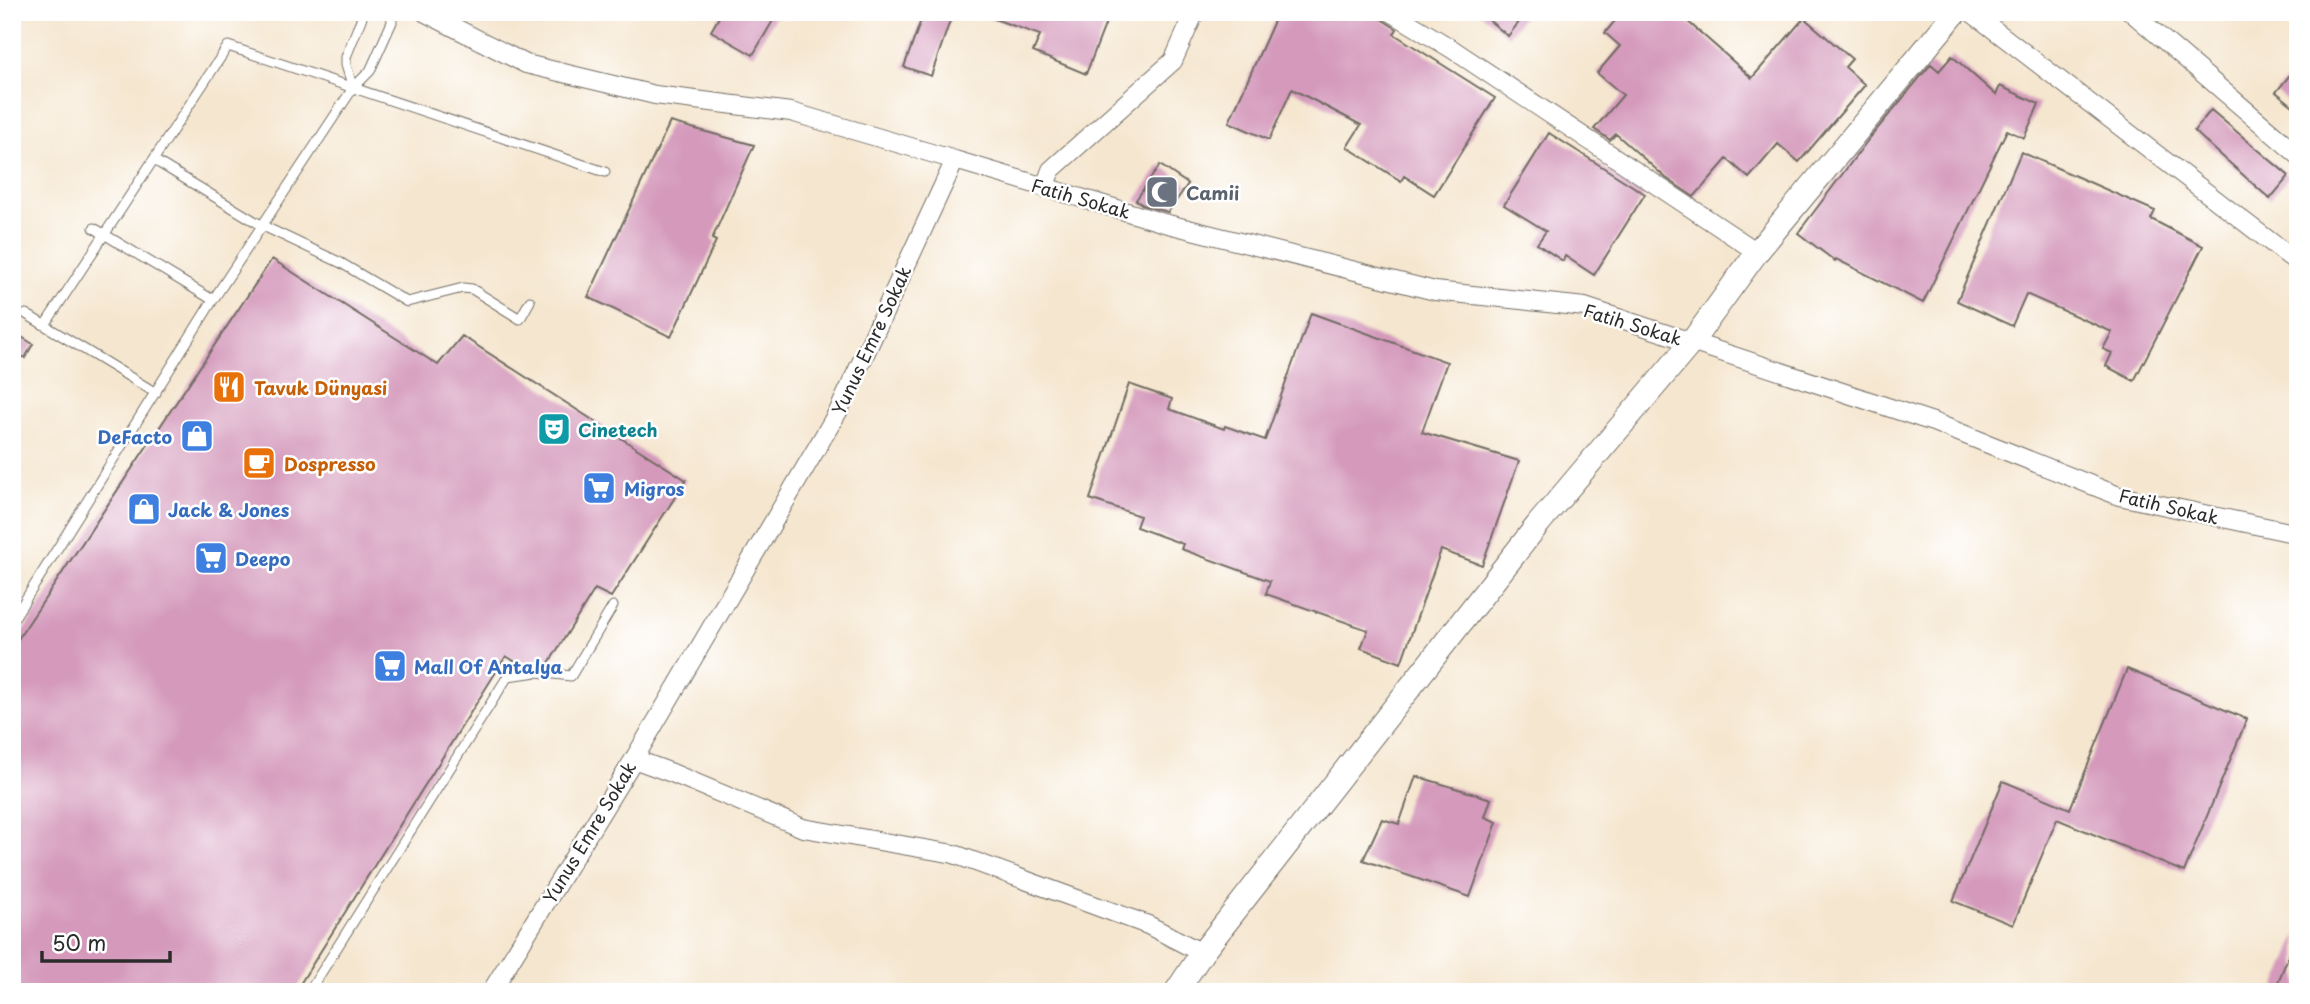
<svg xmlns="http://www.w3.org/2000/svg" width="2310" height="1004" font-family="'Playpen Sans',sans-serif">
	<rect width="100%" height="100%" fill="#fff"/>
	<filter id="ink" filterUnits="userSpaceOnUse"><feTurbulence type="fractalNoise" baseFrequency=".0143" numOctaves="2"/><feDisplacementMap in="SourceGraphic" scale="14" xChannelSelector="R" yChannelSelector="G"/><feConvolveMatrix kernelMatrix="1 2 1 2 8 2 1 2 1" color-interpolation-filters="sRGB"/></filter>
	<filter id="wash" filterUnits="userSpaceOnUse"><feTurbulence type="fractalNoise" baseFrequency=".00686" numOctaves="4" result="noise"/><feDisplacementMap in="SourceGraphic" scale="28" xChannelSelector="R" yChannelSelector="G"/><feGaussianBlur stdDeviation="1.57" result="paint"/><feColorMatrix in="noise" values="0 0 0 0 0 0 0 0 0 0 0 0 0 0 0 0 0 1.4 0 .05"/><feComposite in="paint" operator="in"/></filter>
	<g filter="url(#wash)">
		<rect width="100%" height="100%" fill="#f5e6cf"/>
		<g id="blocks">
			<path fill="#d499bb" d="M722,12H778L753,55L711,31Z
				M924,12H953L931,76L904,67Z
				M980,12H1110L1086,74L1033,52L1040,35L980,14Z
				M1278,12H1370L1397,29L1394,34L1495,98L1434,195L1404,176L1401,181L1347,147L1361,125L1292,89L1269,140L1229,122Z
				M1479,12H1527L1508,36Z
				M1622,12H1690L1685,19L1752,78L1804,18L1852,59L1845,67L1865,85L1799,162L1778,144L1749,178L1727,159L1694,197L1666,178L1616,134L1610,140L1594,129L1623,95L1597,73L1620,46L1605,33Z
				M1952,56L1996,95L2000,86L2039,104L2024,138L2007,130L1923,303L1836,259L1835,261L1798,233L1868,140L1931,64L1939,71Z
				M2298,65V110L2276,92Z
				M2211,110L2289,176L2270,199L2194,131Z
				M670,122L754,145L712,239L716,241L671,337L588,297Z
				M1549,133L1645,194L1594,275L1565,256L1563,261L1537,244L1546,231L1504,205Z
				M2021,152L2155,211L2151,219L2203,246L2134,381L2106,366L2112,353L2103,349L2112,332L2026,294L2012,326L1957,301Z
				M1160,165L1188,184L1168,212L1143,205L1136,200Z
				M272,259L438,365L462,336L686,480L611,597L595,589L547,666L524,667L506,656L295,992H12V648Z
				M1311,313L1447,362L1422,432L1519,461L1482,565L1441,550L1401,663L1361,648L1368,630L1266,594L1270,581L1181,549L1183,544L1136,527L1140,516L1090,499L1129,384L1172,399L1169,409L1224,429L1225,426L1265,440Z
				M12,331L33,344L25,358L12,350Z
				M2127,669L2247,719L2184,872L2057,819L2013,925L1953,901L2003,781L2070,809Z
				M1416,776L1491,799L1485,817L1497,822L1470,897L1363,860L1382,819L1399,824Z
				M2297,935L2298,992H2274Z"/>
		</g>
	</g>
	<g filter="url(#ink)">
		<use href="#blocks" fill-opacity="0" stroke="#726c64" stroke-width="2"/>
		<g fill="none" stroke-linecap="round" stroke-linejoin="round">
			<defs>
				<path id="service" d="M353,88L346,65V57L364,12
					M154,160L261,225L341,263L407,302L463,288L472,289L520,319L530,301
					M94,228L213,300
					M26,314L156,393
					M45,325L228,46L605,172
					M12,621L213,300L353,88L370,71L392,22L391,12
					M309,992L508,676L537,672L571,676L613,606"/>
				<path id="minor" d="M424,12L526,64L655,95L791,112L955,160L839,410L634,759L491,992
					M1391,12L1452,49L1757,252
					M1971,12L2298,263
					M2131,12L2298,155
					M955,160L1164,223L1435,291L1585,307L1933,422L2119,496L2298,534
					M1044,188L1051,170L1173,61L1195,12
					M634,759L672,773L803,828L954,854L1148,925L1202,953"/>
				<path id="tertiary" d="M1176,992L1202,953L1539,523L1691,343L1757,252L1956,12"/>
			</defs>
			<use href="#service" stroke="#726c64" stroke-width="11"/>
			<use href="#minor" stroke="#726c64" stroke-width="20"/>
			<use href="#tertiary" stroke="#726c64" stroke-width="25"/>
			<use href="#service" stroke="#fff" stroke-width="9"/>
			<use href="#minor" stroke="#fff" stroke-width="18"/>
			<use href="#tertiary" stroke="#fff" stroke-width="23"/>
		</g>
	</g>
	<defs>
		<symbol id="mosque-square" viewBox="-11 -11 22 22"><rect x="-9" y="-9" width="18" height="18" rx="4" fill="#6b7280" stroke="#fff"/><path d="M3.5-4.9A6 6 0 1 0 3.5 4.9A5 5 0 1 1 3.5-4.9Z" fill="#fff"/></symbol>
		<symbol id="restaurant-square" viewBox="-11 -11 22 22"><rect x="-9" y="-9" width="18" height="18" rx="4" fill="#e8710a" stroke="#fff"/><path d="M-5-6h1v4h1v-4h1v4h1v-4h1v5L-1.5 .5V6h-2V.5L-5-1ZM5-6V6H3V1.5H1.5Q1.5-4 5-6Z" fill="#fff"/></symbol>
		<symbol id="theatre-square" viewBox="-11 -11 22 22"><rect x="-9" y="-9" width="18" height="18" rx="4" fill="#0f9aa8" stroke="#fff"/><path d="M-5-5.5Q0-4 5-5.5V0Q5 5 0 6Q-5 5-5 0ZM-3.3-2.5H-1v1.5H-3.3ZM1-2.5H3.3v1.5H1ZM-2.8 1Q0 5.5 2.8 1Z" fill="#fff"/></symbol>
		<symbol id="shop-square" viewBox="-11 -11 22 22"><rect x="-9" y="-9" width="18" height="18" rx="4" fill="#3f7fe0" stroke="#fff"/><path d="M-5-2.5h2.3a2.7 3.5 0 0 1 5.4 0H5L5.5 6h-11ZM-1.5-2.5h3a1.5 2.3 0 0 0-3 0Z" fill="#fff"/></symbol>
		<symbol id="cafe-square" viewBox="-11 -11 22 22"><rect x="-9" y="-9" width="18" height="18" rx="4" fill="#e8710a" stroke="#fff"/><path d="M-5.5-4.5H6V0H3Q3 3.5 0 3.5H-2.5Q-5.5 3.5-5.5 0ZM3-3.2v2h1.7v-2ZM-6 4.5H4V6H-6Z" fill="#fff"/></symbol>
		<symbol id="supermarket-square" viewBox="-11 -11 22 22"><rect x="-9" y="-9" width="18" height="18" rx="4" fill="#3f7fe0" stroke="#fff"/><path d="M-6-5.5h2.5l.6 2H6L4.5 2H-2.5L-4.4-4H-6ZM-1.5 3.2a1.3 1.3 0 1 0 .1 0ZM3 3.2a1.3 1.3 0 1 0 .1 0Z" fill="#fff"/></symbol>
	</defs>
	<g fill-rule="evenodd">
		<use href="#mosque-square" x="1143" y="173" width="38" height="38"/>
		<use href="#restaurant-square" x="210" y="368" width="38" height="38"/>
		<use href="#theatre-square" x="535" y="410" width="38" height="38"/>
		<use href="#shop-square" x="178" y="417" width="38" height="38"/>
		<use href="#cafe-square" x="240" y="444" width="38" height="38"/>
		<use href="#supermarket-square" x="580" y="469" width="38" height="38"/>
		<use href="#shop-square" x="125" y="490" width="38" height="38"/>
		<use href="#supermarket-square" x="192" y="539" width="38" height="38"/>
		<use href="#supermarket-square" x="371" y="647" width="38" height="38"/>
	</g>
	<g text-anchor="middle" dominant-baseline="central" stroke-width="5" stroke-linejoin="round" paint-order="stroke">
		<g font-size="18" font-weight="bold" fill="#5b616d" stroke="#fff" text-anchor="start">
			<text x="1186" y="192">Camii</text>
		</g>
		<g font-size="18" fill="#2b2b2b" stroke="#fff">
			<text transform="translate(1081 198) rotate(16)">Fatih Sokak</text>
			<text transform="translate(1633 324) rotate(17)">Fatih Sokak</text>
			<text transform="translate(871 340) rotate(-65)">Yunus Emre Sokak</text>
			<text transform="translate(2169 506) rotate(13)">Fatih Sokak</text>
			<text transform="translate(589 832) rotate(-59)">Yunus Emre Sokak</text>
		</g>
		<g font-size="18" font-weight="bold" fill="#c56008" stroke="#fff" text-anchor="start">
			<text x="254" y="387">Tavuk Dünyasi</text>
			<text x="284" y="463">Dospresso</text>
		</g>
		<g font-size="18" font-weight="bold" fill="#0d838f" stroke="#fff" text-anchor="start">
			<text x="578" y="429">Cinetech</text>
		</g>
		<g font-size="18" font-weight="bold" fill="#366cbe" stroke="#fff" text-anchor="start">
			<text x="172" y="436" text-anchor="end">DeFacto</text>
			<text x="624" y="488">Migros</text>
			<text x="168" y="509">Jack &amp; Jones</text>
			<text x="235" y="558">Deepo</text>
			<text x="414" y="666">Mall Of Antalya</text>
		</g>
	</g>
	<rect width="2310" height="1004" fill="none" stroke="#fff" stroke-width="42"/>
	<path d="M42 951v10h128v-10" fill="none" stroke="#2b2b2b" stroke-width="3.5"/>
	<text x="52" y="951" font-size="21" fill="#2b2b2b" stroke="#ffffff" stroke-width="5" paint-order="stroke">50 m</text>
</svg>
